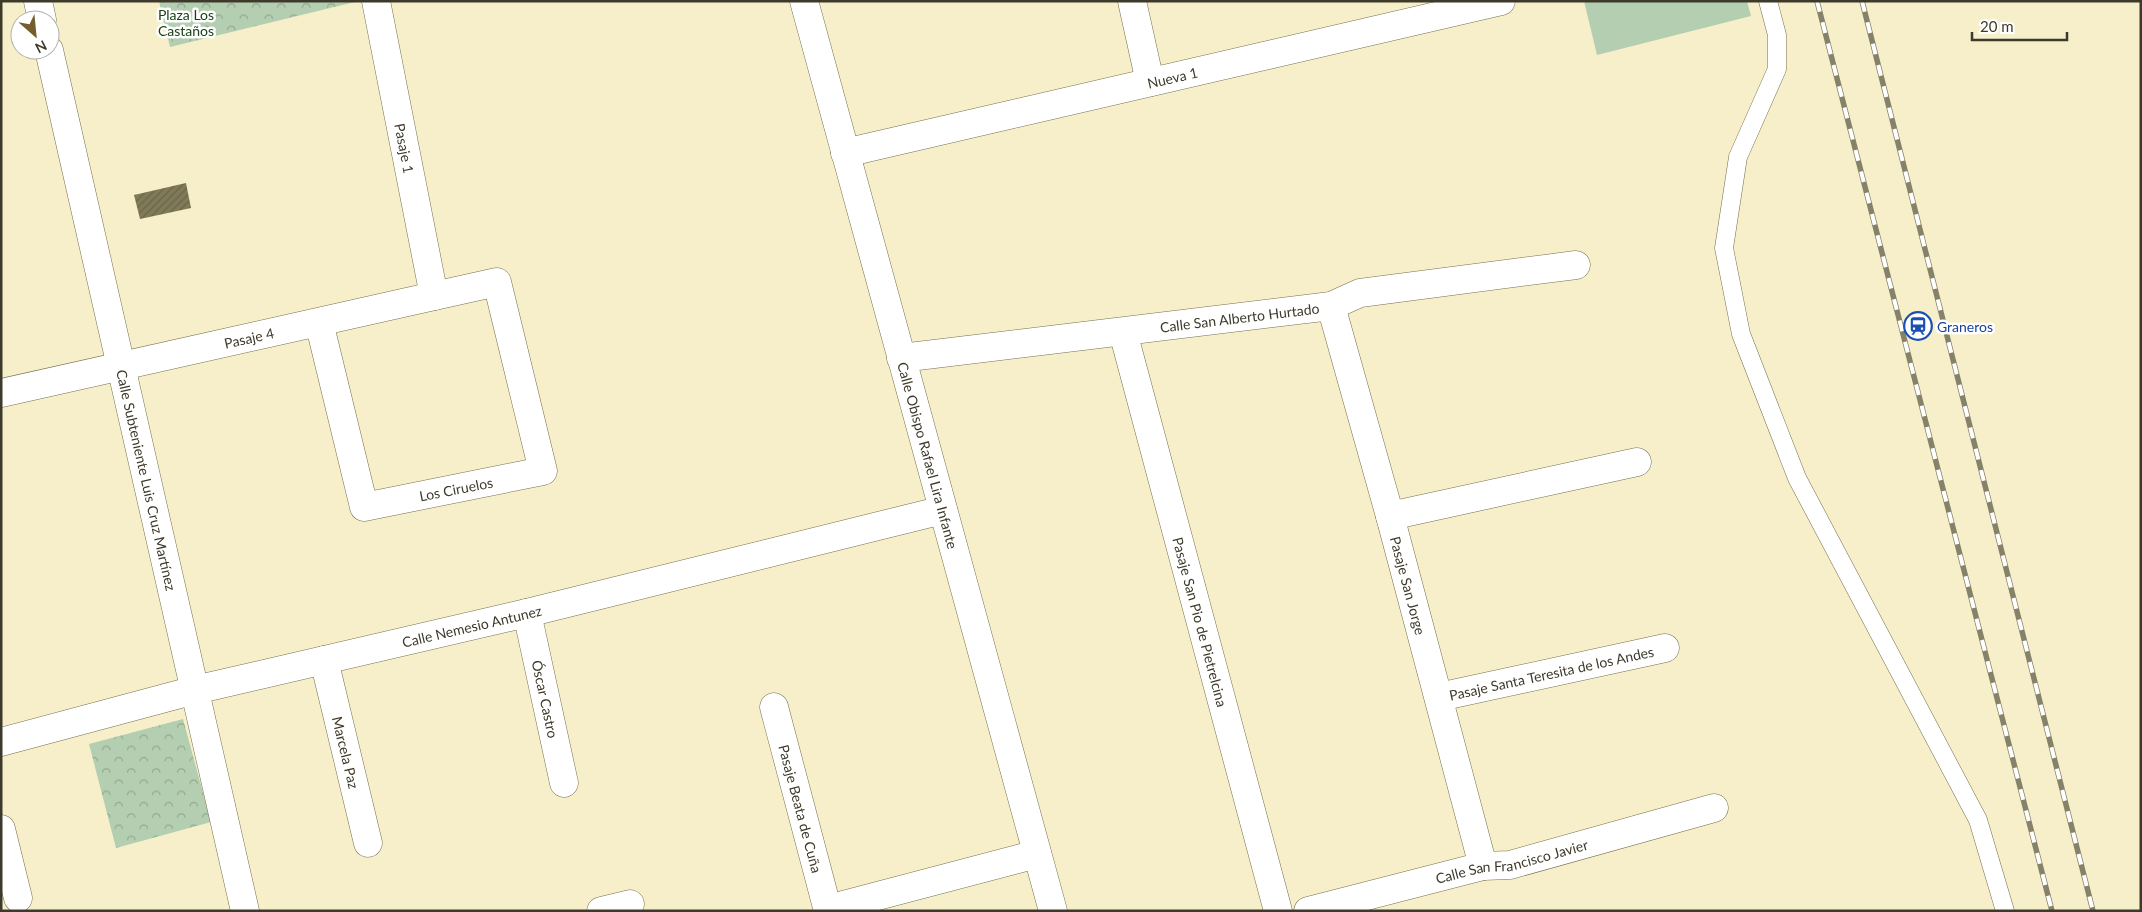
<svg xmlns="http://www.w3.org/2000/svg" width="2142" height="912" font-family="Lato,sans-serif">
	<defs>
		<pattern id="park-crowns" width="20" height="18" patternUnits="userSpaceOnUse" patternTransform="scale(1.25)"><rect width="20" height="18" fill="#b4ceb1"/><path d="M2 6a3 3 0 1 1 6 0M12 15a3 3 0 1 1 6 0" fill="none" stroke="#94a890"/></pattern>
		<pattern id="building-hatch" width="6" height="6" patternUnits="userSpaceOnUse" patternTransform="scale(1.25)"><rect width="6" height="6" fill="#807a58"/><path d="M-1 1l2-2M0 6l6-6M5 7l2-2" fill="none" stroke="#6a6549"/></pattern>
	</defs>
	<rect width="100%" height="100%" fill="#f6efca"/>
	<path fill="url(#park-crowns)" d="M159,1H359L170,47Z
		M183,719L211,822L116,848L89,744Z"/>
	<path fill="#b4ceb1" d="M1584,1H1747L1751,16L1597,55Z"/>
	<path fill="url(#building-hatch)" d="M186,183L191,208L140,219L134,195Z"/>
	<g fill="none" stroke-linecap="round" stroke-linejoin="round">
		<defs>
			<path id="lane" d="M1768,1L1777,35V69L1738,157L1724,248L1741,334L1797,478L1978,820L2005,911"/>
			<g id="street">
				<path d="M38,1L42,20"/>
				<path id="s1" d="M376,1L434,296"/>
				<path d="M1132,1L1150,82"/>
				<path id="s2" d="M49,50L245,911"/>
				<path id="s3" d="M845,153L1501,1"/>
				<path id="s4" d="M1331,306L1390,516L1483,866"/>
				<path id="s5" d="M1123,332L1278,911"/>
				<path id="s6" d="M901,358L1331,306L1360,293L1576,265"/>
				<path id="s7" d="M1,393L434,296L497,282L543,471L364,507L319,322"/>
				<path d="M1390,516L1637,462"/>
				<path id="s8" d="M527,613L564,783"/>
				<path id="s9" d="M324,660L368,843"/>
				<path id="s10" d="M1439,697L1665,648"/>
				<path id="s11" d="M774,707L828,911"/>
				<path id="s12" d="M1,742L195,690L527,613L943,510"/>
				<path d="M1,829L18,898"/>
				<path d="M828,909L1037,854"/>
				<path d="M601,911L630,904"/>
				<path id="s13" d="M1308,911L1483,866L1510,865L1714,808"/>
			</g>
			<g id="secondary">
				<path id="s14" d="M804,1L1053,911"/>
			</g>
		</defs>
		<use href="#lane" stroke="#76704e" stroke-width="19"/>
		<use href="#street" stroke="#76704e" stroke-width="29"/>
		<use href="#secondary" stroke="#76704e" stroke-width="29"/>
		<use href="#lane" stroke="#fff" stroke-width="18"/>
		<use href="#street" stroke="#fff" stroke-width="28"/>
		<use href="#secondary" stroke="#fff" stroke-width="28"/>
		<defs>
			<path id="rail" d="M1817,1L2052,911
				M1862,1L2093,911"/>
		</defs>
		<use href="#rail" stroke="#86826a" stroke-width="5.5"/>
		<use href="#rail" stroke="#fff" stroke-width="4" stroke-dasharray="11" stroke-linecap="butt"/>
	</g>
	<defs>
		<symbol id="station-ring" viewBox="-11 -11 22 22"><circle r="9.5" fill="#fff" stroke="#1a4fb4" stroke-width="1.5"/><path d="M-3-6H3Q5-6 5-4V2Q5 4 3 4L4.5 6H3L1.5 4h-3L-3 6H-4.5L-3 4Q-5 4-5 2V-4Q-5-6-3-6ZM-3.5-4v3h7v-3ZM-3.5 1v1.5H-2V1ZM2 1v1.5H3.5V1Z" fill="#1a4fb4"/></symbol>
	</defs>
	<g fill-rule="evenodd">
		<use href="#station-ring" x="1902" y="310" width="32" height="32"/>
	</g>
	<g text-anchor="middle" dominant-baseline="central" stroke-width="5" stroke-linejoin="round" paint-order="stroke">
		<g font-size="14" fill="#194216" stroke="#fff">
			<text x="186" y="14">Plaza Los<tspan x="186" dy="16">Castaños</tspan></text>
		</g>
		<g font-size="14" fill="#3d3a2b" stroke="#fff">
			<text stroke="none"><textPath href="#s3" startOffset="336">Nueva 1</textPath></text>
			<text stroke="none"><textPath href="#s1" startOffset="150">Pasaje 1</textPath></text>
			<text stroke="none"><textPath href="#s6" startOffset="341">Calle San Alberto Hurtado</textPath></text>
			<text stroke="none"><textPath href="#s7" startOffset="254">Pasaje 4</textPath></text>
			<text stroke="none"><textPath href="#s14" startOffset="471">Calle Obispo Rafael Lira Infante</textPath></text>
			<text stroke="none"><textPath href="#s2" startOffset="441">Calle Subteniente Luis Cruz Martínez</textPath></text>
			<text transform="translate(456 489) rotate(-11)">Los Ciruelos</text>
			<text stroke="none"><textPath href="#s4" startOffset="290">Pasaje San Jorge</textPath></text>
			<text stroke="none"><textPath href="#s5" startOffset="300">Pasaje San Pio de Pietrelcina</textPath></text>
			<text stroke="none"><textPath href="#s12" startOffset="485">Calle Nemesio Antunez</textPath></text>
			<text stroke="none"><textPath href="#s10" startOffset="115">Pasaje Santa Teresita de los Andes</textPath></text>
			<text stroke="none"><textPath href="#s8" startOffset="88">Óscar Castro</textPath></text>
			<text stroke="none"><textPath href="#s9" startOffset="95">Marcela Paz</textPath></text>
			<text stroke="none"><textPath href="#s11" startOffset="105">Pasaje Beata de Cuña</textPath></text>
			<text stroke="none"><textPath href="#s13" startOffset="210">Calle San Francisco Javier</textPath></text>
		</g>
		<g font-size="14" fill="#164399" stroke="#fff" text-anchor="start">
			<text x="1937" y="326">Graneros</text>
		</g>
	</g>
	<rect width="2142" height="912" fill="none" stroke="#3d3a2b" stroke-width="5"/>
	<g transform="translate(35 35) rotate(153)"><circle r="24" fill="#ffffff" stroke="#b1b0aa"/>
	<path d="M0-4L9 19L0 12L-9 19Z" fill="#755e2e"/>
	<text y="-8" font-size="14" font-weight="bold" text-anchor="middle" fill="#3d3a2b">N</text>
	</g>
	<path d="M1972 32v8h95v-8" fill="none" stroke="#3d3a2b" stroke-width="2.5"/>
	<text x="1980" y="32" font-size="15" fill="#3d3a2b" stroke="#ffffff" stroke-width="4" paint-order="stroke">20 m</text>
</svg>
